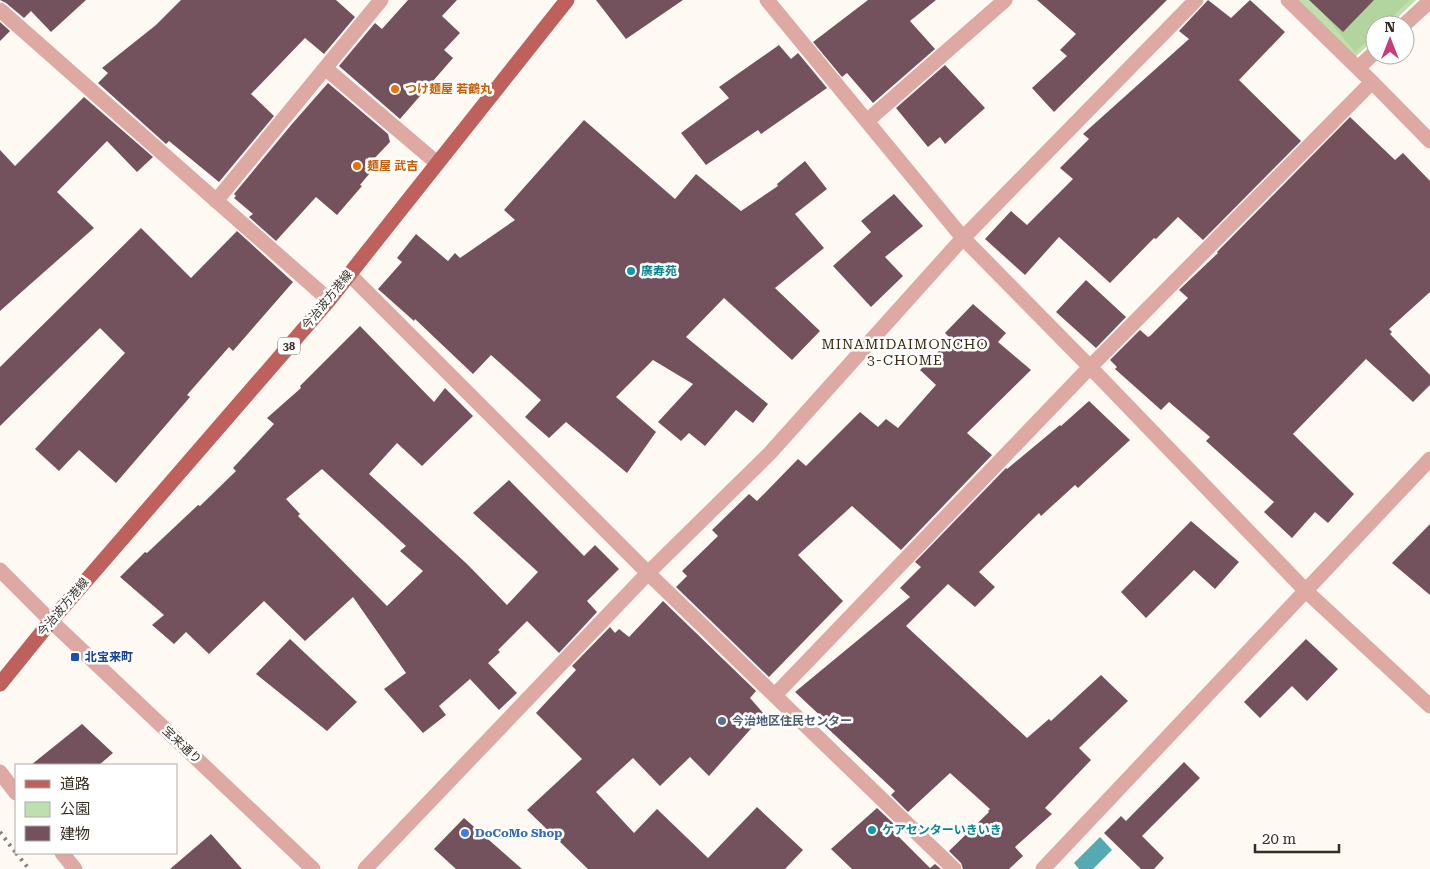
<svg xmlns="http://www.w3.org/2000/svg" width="1430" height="869" font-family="'Roboto Serif','Noto Sans JP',serif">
	<rect width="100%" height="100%" fill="#fef9f3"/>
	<path fill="#bfe0ad" d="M1296,0H1416L1390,25H1375V39L1352,60Z"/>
	<path fill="#b2d49e" d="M1312,0H1410L1383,25H1375V33L1355,52Z"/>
	<path fill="#55a9b0" d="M1100,837L1112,850L1093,869H1079L1074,863Z"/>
	<path fill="#73525e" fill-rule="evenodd" d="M0,0H86L51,32L31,11L24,18L6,3Z
		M181,0H336L355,17L324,54L305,38L251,94L274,116L219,182L169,141L166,144L98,83L108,73L102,68L156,25Z
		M408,0H457L442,16L460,33L444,50L453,58L400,119L339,66L375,23L382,29Z
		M596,0H683L626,39Z
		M868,0H936L910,21L935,49L873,103L847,73L842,77L813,42Z
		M1037,0H1167L1054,112L1032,88L1067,56L1060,50L1076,34Z
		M1208,0L1231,18L1250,0L1285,32L1239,80L1301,141L1203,240L1178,217L1156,239L1154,238L1110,283L1059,237L1025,275L985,239L1011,211L1027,225L1073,179L1060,168L1089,139L1083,134L1189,39L1179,31Z
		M1309,0H1374L1343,32Z
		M0,22L10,31L0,41Z
		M779,45L791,59L798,53L827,88L761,134L758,130L706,165L681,133L729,98L719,87Z
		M945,65L985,108L945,144L940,137L928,147L896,108Z
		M328,83L388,134L390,142L369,164L374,168L360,185L362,186L337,215L316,197L276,241L249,217L253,214L234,198L236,196L234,194L292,124Z
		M84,97L153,157L137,172L107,141L57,192L94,228L0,311V150L15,166Z
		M1350,117L1395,160L1403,153L1430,181V292L1389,329L1392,332L1390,334L1430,375V385L1413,402L1366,359L1293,434L1354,494L1328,523L1315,512L1292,538L1264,512L1274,502L1206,441L1210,437L1169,402L1161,410L1115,369L1117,367L1110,360L1140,330L1148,337L1150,336L1188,298L1179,290L1218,253L1217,252Z
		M584,120L675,199L696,174L741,211L778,186L777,184L805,161L827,189L795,214L824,248L775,288L820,331L792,360L724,298L686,337L768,404L753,423L736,410L705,446L689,433L681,441L658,422L693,384L653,360L616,397L656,432L627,473L566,422L549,438L525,417L541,400L491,355L473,374L415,319L414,321L378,289L402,262L397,258L416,234L448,261L455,253L460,258L515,220L504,210Z
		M894,194L923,226L885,257L903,276L871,307L833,266L871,232L861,221Z
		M141,228L191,278L237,231L293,282L233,351L229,347L187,395L190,397L116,483L79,450L59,471L35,449L125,353L100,328L0,426V367Z
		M1086,280L1126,317L1096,348L1056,312Z
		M973,304L1006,333L998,342L1031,370L967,433L992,455L901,550L852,506L798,555L843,601L769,677L676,587L687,576L682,571L718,536L712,530L749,494L757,501L798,459L806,466L860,412L878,427L886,419L898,428L936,385L920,370L951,339L945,333Z
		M360,326L434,402L445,388L473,416L422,466L397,443L369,474L467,564L507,605L538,572L473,513L509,480L584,556L595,545L619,569L587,601L597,612L559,653L527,621L498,650L500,652L488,663L517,693L499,710L470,679L439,706L446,715L423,733L384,689L406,673L353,597L305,641L264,601L209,654L186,632L174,644L152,625L164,615L120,577L145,552L147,553L198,505L200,506L236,471L233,468L274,424L267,418L301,388L300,386ZM322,469L406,546L400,551L423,571L387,606L298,516L300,514L286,499Z
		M1089,401L1130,440L1078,488L1075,485L1041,516L1039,513L979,572L995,587L975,607L948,584L906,626L1027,738L1049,719L1051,721L1101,675L1128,701L1079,748L1091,760L1045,808L1052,814L1015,847L1023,856L1009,869H963L961,863L949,851L989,812L988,811L990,809L950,773L908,812L891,795L895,791L823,724L826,721L795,692L910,597L900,588L921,567L915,562L1006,468L1007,469L1060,425L1061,426Z
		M1191,521L1239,562L1215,589L1194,570L1146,618L1121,592Z
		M1430,524V595L1392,563Z
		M663,601L756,691L750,698L764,714L709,776L690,757L660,786L633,758L596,792L634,833L657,809L708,858L757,807L803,850L785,869H588L527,810L582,759L536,713L576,670L572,666L610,627L615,633L619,629L629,637Z
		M290,639L357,702L327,731L256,674Z
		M1306,639L1338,669L1307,701L1292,686L1260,718L1244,702Z
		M82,724L113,753L99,765H31Z
		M1184,762L1200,778L1142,836L1164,858L1154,869H1141L1104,833L1121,816L1126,821Z
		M877,808L894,824L890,828L930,868L935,864L941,869H852L831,849Z
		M464,818L522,869H456L434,849Z
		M211,834L242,869H170Z"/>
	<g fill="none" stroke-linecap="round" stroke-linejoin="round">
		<path stroke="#dea8a3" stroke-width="15" d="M767,0L963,238L1090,367L1306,591L1430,706
			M1288,0L1372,82L1430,141
			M0,10L329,300
			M1404,25L1430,1
			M325,68L437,163
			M1358,68L1375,52
			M867,121L1005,0
			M216,201L381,0
			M349,274L648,573L954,869
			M0,570L51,621L313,869
			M775,695L1090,367L1372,82
			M0,772L16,793
			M62,853L75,869
			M365,869L648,573L770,453L963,238L1196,0
			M1043,869L1430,459"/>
		<path stroke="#be605b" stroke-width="15" d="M0,684L51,621L329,300L567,0"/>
		<path stroke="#867f76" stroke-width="4" stroke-dasharray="2.5 5" stroke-linecap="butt" d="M0,832L16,853
			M16,853L29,869"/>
	</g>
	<g fill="#e8710a" stroke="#fff" stroke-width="2">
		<circle cx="395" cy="89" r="5"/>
		<circle cx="357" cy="166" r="5"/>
	</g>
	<g fill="#0f9aa8" stroke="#fff" stroke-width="2">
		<circle cx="631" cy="271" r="5"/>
		<circle cx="872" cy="830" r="5"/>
	</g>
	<rect fill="#1a4fb4" stroke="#fff" stroke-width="2" x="70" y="652" width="10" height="10" rx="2.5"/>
	<circle fill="#5c6f8a" stroke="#fff" stroke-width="2" cx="722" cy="721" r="5"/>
	<circle fill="#3f7fe0" stroke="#fff" stroke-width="2" cx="465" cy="833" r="5"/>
	<g text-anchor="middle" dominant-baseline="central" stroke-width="5" stroke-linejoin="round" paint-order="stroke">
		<rect fill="#fff" stroke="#736d65" stroke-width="1" x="278" y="337.5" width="22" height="17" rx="4"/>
		<g font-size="11" font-weight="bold" fill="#372e23">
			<text x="289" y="346">38</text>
		</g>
		<g font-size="12" font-weight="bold" fill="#c56008" stroke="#fff" text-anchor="start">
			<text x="405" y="89">つけ麺屋 若鶴丸</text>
			<text x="367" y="166">麺屋 武吉</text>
		</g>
		<g font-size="12" font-weight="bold" fill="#0d838f" stroke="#fff" text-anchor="start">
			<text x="641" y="271">廣寿苑</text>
			<text x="882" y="830">ケアセンターいきいき</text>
		</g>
		<g font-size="12" fill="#372e23" stroke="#fff">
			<text transform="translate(327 300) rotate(-51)">今治波方港線</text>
			<text transform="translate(63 607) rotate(-50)">今治波方港線</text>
			<text transform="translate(182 745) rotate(43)">宝来通り</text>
		</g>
		<g font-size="12" font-weight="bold" fill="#164399" stroke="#fff" text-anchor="start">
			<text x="85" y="657">北宝来町</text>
		</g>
		<g font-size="12" font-weight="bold" fill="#4e5e75" stroke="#fff" text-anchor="start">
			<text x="732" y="721">今治地区住民センター</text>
		</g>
		<g font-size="12" font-weight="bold" fill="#366cbe" stroke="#fff" text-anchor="start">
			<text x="475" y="833">DoCoMo Shop</text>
		</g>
		<g font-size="14" letter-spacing="1" fill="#3a290f" stroke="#fff">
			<text x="905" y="344">MINAMIDAIMONCHO<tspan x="905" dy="16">3-CHOME</tspan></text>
		</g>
	</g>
	<rect x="15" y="764" width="162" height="90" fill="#ffffff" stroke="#afaba7"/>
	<rect x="25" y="780" width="25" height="8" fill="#be605b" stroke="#afaba7"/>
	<text x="60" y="789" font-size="15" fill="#372e23">道路</text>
	<rect x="25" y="802" width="25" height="15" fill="#bfe0ad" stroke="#afaba7"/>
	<text x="60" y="814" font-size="15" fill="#372e23">公園</text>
	<rect x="25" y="826" width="25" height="15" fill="#73525e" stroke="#afaba7"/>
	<text x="60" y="839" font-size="15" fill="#372e23">建物</text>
	<g transform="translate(1390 40)"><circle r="24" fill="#ffffff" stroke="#afaba7"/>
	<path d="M0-4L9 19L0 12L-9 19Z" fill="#c63d7a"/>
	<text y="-8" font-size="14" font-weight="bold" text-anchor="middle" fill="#372e23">N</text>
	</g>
	<path d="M1255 844v8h84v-8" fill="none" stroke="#372e23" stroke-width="2.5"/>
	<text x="1262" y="844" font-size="15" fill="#372e23" stroke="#ffffff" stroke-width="4" paint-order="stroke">20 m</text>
</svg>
